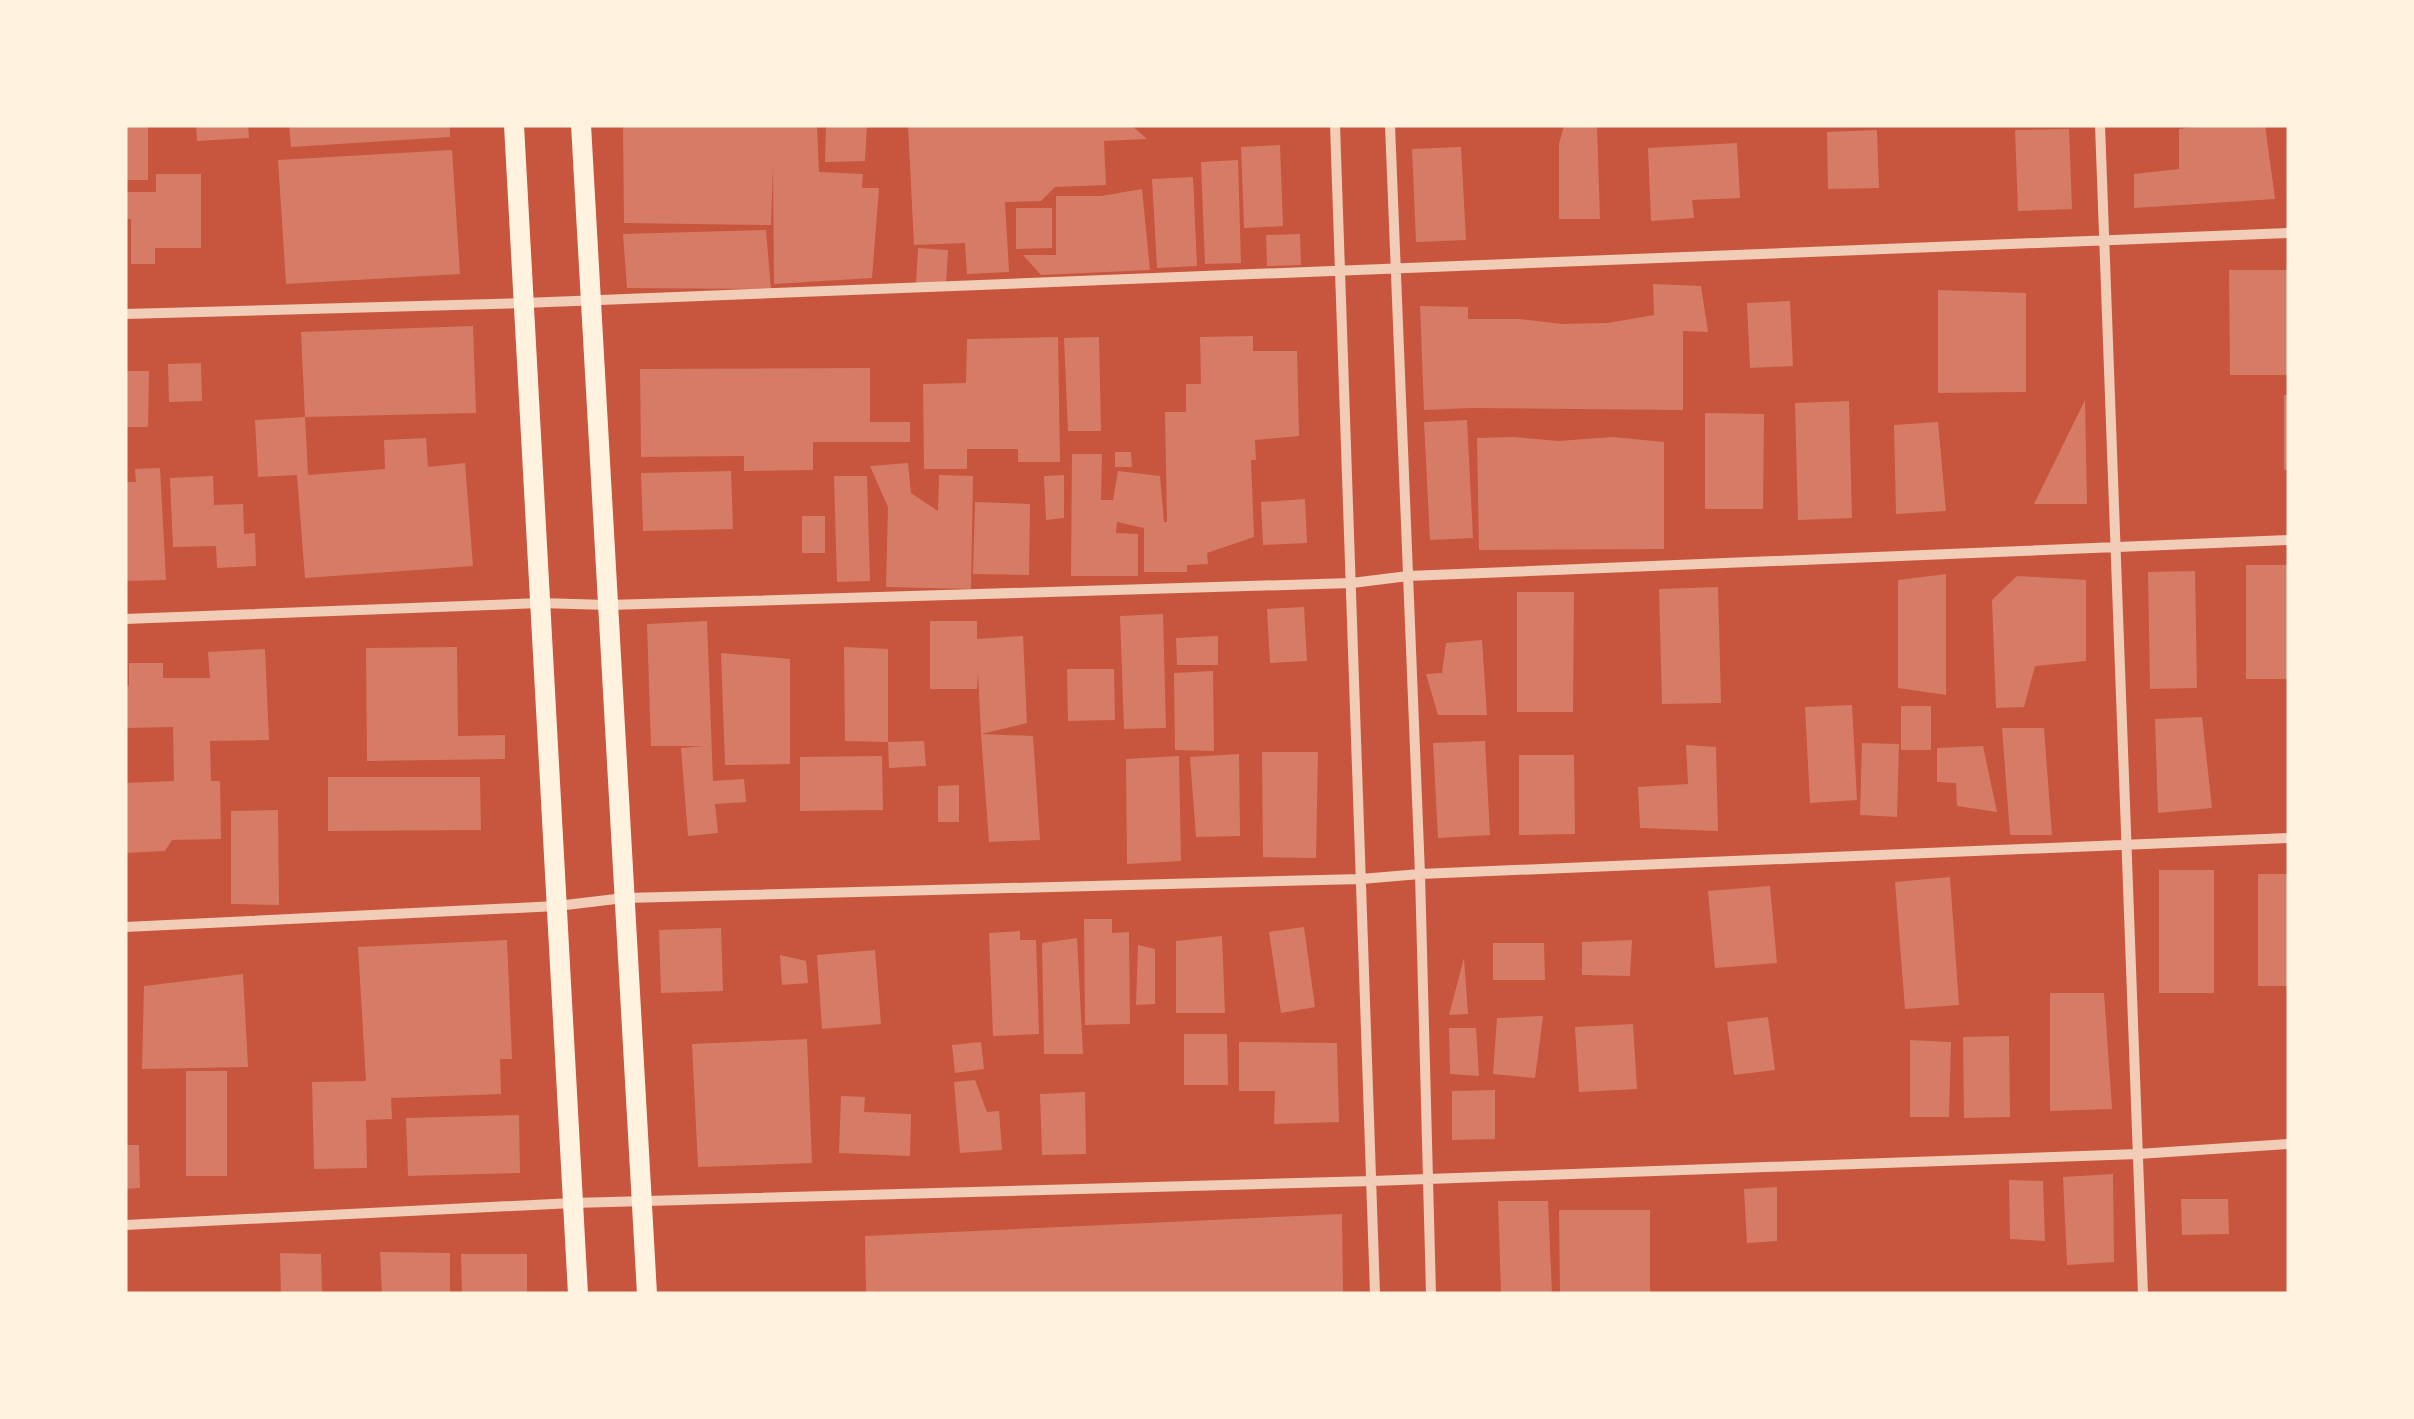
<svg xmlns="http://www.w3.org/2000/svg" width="2414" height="1419" font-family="Montserrat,sans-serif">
	<rect width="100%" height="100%" fill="#c8553d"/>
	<path fill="#d67c66" d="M125,125H148V180H125Z
		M196,125H248L249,138L197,141Z
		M289,125H450V137L291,147Z
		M623,125H817L819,172L863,174L862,188H879L872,278L774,284L773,164L771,225L624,223Z
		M826,125H867L865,161L825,162Z
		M908,125H1131L1147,139L1104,141L1106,185L1055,187L1041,201L1005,202L1009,272L967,274L965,243L914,245Z
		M1564,125H1597L1600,219H1559V144Z
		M2210,125H2265L2275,199L2134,208V174L2179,169V129Z
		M2069,129L2072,209L2018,211L2015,130Z
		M1877,130L1879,188L1828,189L1827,132Z
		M1737,143L1740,198L1692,200L1694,218L1651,221L1648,148Z
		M1280,145L1283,226L1244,228L1241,147Z
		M1461,147L1466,240L1416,242L1412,149Z
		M452,150L460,274L286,284L278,160Z
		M1238,160L1241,263L1205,264L1201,162Z
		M156,174H201V248H155V264H131V219H125V192H156Z
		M1193,177L1197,266L1157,268L1152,179Z
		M1142,189L1150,270L1041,275L1023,255H1056V196H1101Z
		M1016,208H1052V248L1016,249Z
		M766,230L771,289L627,288L623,234Z
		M1300,234L1301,265L1267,266L1266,235Z
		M918,248L948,250L946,284L916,283Z
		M2229,270H2289V375H2230Z
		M1653,284L1701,286L1708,332L1683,331V410L1471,408L1424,410L1420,306L1468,307V319H1520L1562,324L1608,323L1654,315Z
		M1938,290L2026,293V392L1938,393Z
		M1790,301L1793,366L1750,368L1747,303Z
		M473,326L476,413L305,417L301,332Z
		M1253,336V351H1297L1299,436L1255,440L1256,460H1251L1254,537L1207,553L1208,564L1187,565V572H1144V528L1117,522L1116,533L1138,534V576H1071L1072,454H1102L1101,500H1113L1118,471L1160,476L1164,522H1167L1165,412H1186V384H1201L1200,337Z
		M1058,337L1060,462H1018V449H967V469H924L923,384L966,383L967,339Z
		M1099,337L1101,431H1068L1064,338Z
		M201,363L202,401L169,402L168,364Z
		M870,368V422H910V442H813V470L744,471V456L641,457L640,369Z
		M125,371H149L148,427H125Z
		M2284,395H2289V470H2284Z
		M2085,400L2087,504H2034Z
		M1849,401L1852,518L1798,520L1795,403Z
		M1705,413L1764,414L1763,509H1705Z
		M305,417L308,475L385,469L384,440L426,438L428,467L465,463L473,566L305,578L297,475L258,477L255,420Z
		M1467,420L1473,538L1430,540L1424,422Z
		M1938,422L1946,511L1896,514L1894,425Z
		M1514,437L1558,441L1613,437L1664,442V549L1479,550L1477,438Z
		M1115,452H1131L1132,467H1115Z
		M908,463L911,493L938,511L939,475L973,476L971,589L886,587L888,507L870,466Z
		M160,468L166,580L125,581V482H136L135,469Z
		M731,471L733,529L643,531L641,473Z
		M1064,475V518L1046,520L1044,476Z
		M213,476L214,505L243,504L244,534L255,533L256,566L217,568L216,546L173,547L170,478Z
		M834,476H867L870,581L837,582Z
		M1305,499L1307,543L1263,545L1261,502Z
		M975,502L1030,504L1029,575L973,574Z
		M802,516H825V553H802Z
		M2246,565H2289V679H2246Z
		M2195,571L2197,688L2150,689L2148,572Z
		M1946,574V695L1898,688V580Z
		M2017,576L2086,580V661L2035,666L2024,707L1996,708L1992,600Z
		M1718,587L1721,703L1662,704L1659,589Z
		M1517,592H1574L1573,712H1517Z
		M1304,607L1307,661L1270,663L1267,609Z
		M1163,614L1166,728L1124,729L1120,616Z
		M707,621L713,781L744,779L746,802L715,804L718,833L688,836L681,748L704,746H651L647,624Z
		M930,621H977V639L1023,636L1027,723L981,734L978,672L977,689H930Z
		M1218,636V665H1177L1176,638Z
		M1482,640L1487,715H1438L1426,674L1442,673L1446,643Z
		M457,647L458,736L505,735V759L367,761L366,648Z
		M844,647L888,649V742L924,741L926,766L889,768L888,742L845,741Z
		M265,649L269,740L210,741L211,781H220L221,839L172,840L165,851L125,853V783L174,781L173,727L125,728V686H129V663H163V678H210L208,652Z
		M721,653L790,659V764L725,765Z
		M1067,669H1114L1115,720L1068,721Z
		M1213,671L1214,751L1175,750L1174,673Z
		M1852,705L1857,800L1810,803L1805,707Z
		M1901,706H1931V750H1901Z
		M2202,717L2212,808L2158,813L2155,719Z
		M2002,728H2044L2052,835H2010Z
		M981,734L1033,736L1040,840L989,842Z
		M1485,741L1490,835L1438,838L1433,743Z
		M1862,743L1899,744L1897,817L1860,815Z
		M1686,745L1716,747L1718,831L1640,828L1638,787L1688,784Z
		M1983,746L1997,812L1957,806L1956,783L1937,782V748Z
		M1262,752H1318L1316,858L1263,857Z
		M1239,754L1240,836L1196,837L1190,757Z
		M1519,755H1574L1575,834L1519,835Z
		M882,756L883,810L800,811V757Z
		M1179,756L1181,861L1127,864L1126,759Z
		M328,777H480L481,830L328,831Z
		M959,785V822H938V786Z
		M278,810L279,905L231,904V811Z
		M2159,870H2214V993H2159Z
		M2258,874H2289V986H2258Z
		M1950,877L1959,1005L1905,1009L1895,882Z
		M1770,886L1777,963L1715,968L1708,891Z
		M1084,919H1112V933L1129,932L1130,1024L1085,1025Z
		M1304,927L1315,1007L1281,1013L1269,932Z
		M721,928L723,991L661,993L659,930Z
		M1020,931V940H1036L1039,1034L993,1036L989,933Z
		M1222,936L1225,1013H1176V941Z
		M1077,938L1083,1054H1044L1042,943Z
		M507,940L512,1059H500L501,1094L391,1098L392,1119L366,1120L367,1168L314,1169L312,1082L366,1081L358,947Z
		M1632,940L1630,976L1582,975V942Z
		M1493,943H1544L1545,980H1493Z
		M1138,945L1155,949V1004L1136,1005Z
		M875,950L881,1024L822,1029L817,955Z
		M780,955L806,961L808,983L782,985Z
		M1464,958L1468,1014L1449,1015Z
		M243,974L248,1067L142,1069L144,986Z
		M2050,993H2104L2112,1109L2050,1111Z
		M1543,1016L1535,1078L1493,1074L1497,1018Z
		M1768,1017L1775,1070L1734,1075L1727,1022Z
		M1633,1024L1637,1089L1579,1092L1575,1027Z
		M1449,1028H1476L1479,1076L1450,1074Z
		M1184,1034H1227L1228,1085H1184Z
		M2009,1036L2010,1117L1964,1118L1963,1037Z
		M807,1039L812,1163L698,1167L692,1044Z
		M1910,1040L1951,1042L1949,1117H1910Z
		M981,1042L984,1069L955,1073L952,1045Z
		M1239,1042L1337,1043L1339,1122L1274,1124L1275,1091H1239Z
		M186,1071H227V1176H186Z
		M975,1080L987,1112L999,1111L1002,1150L960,1153L954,1082Z
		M1495,1090V1139L1452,1140V1091Z
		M1085,1092L1086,1154L1042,1155L1040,1094Z
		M841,1096L865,1097L864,1112L911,1114L910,1156L839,1153Z
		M519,1115L520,1173L408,1176L406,1118Z
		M125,1145H139L140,1188L125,1189Z
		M2113,1174L2114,1262L2067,1265L2063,1177Z
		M2009,1180L2043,1181L2045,1241L2010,1239Z
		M1777,1187V1241L1747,1243L1744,1189Z
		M2181,1199H2228L2229,1234L2182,1235Z
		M1498,1201H1548L1552,1294H1501Z
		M1559,1210H1650V1294H1560Z
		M1342,1214L1343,1294H866L865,1236Z
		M380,1252L450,1253V1292L382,1294Z
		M280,1253L321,1254L322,1294H281Z
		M461,1254H527V1294H462Z"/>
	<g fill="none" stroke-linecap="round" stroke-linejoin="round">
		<path stroke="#f1ccb7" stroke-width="10" d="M1335,125L1375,1294
			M1390,125L1420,874L1431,1294
			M2100,125L2143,1294
			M125,314L524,303L2289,233
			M125,619L540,603L608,605L1352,583L1408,576L2289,540
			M125,927L557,906L624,898L1361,879L1420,874L2289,838
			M125,1225L573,1203L1372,1181L2138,1154L2289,1144"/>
		<path stroke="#fff3e0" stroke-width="20" d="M514,125L578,1294
			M581,125L647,1294"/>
	</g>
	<rect width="2414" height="1419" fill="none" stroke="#fff3e0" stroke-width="255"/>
</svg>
